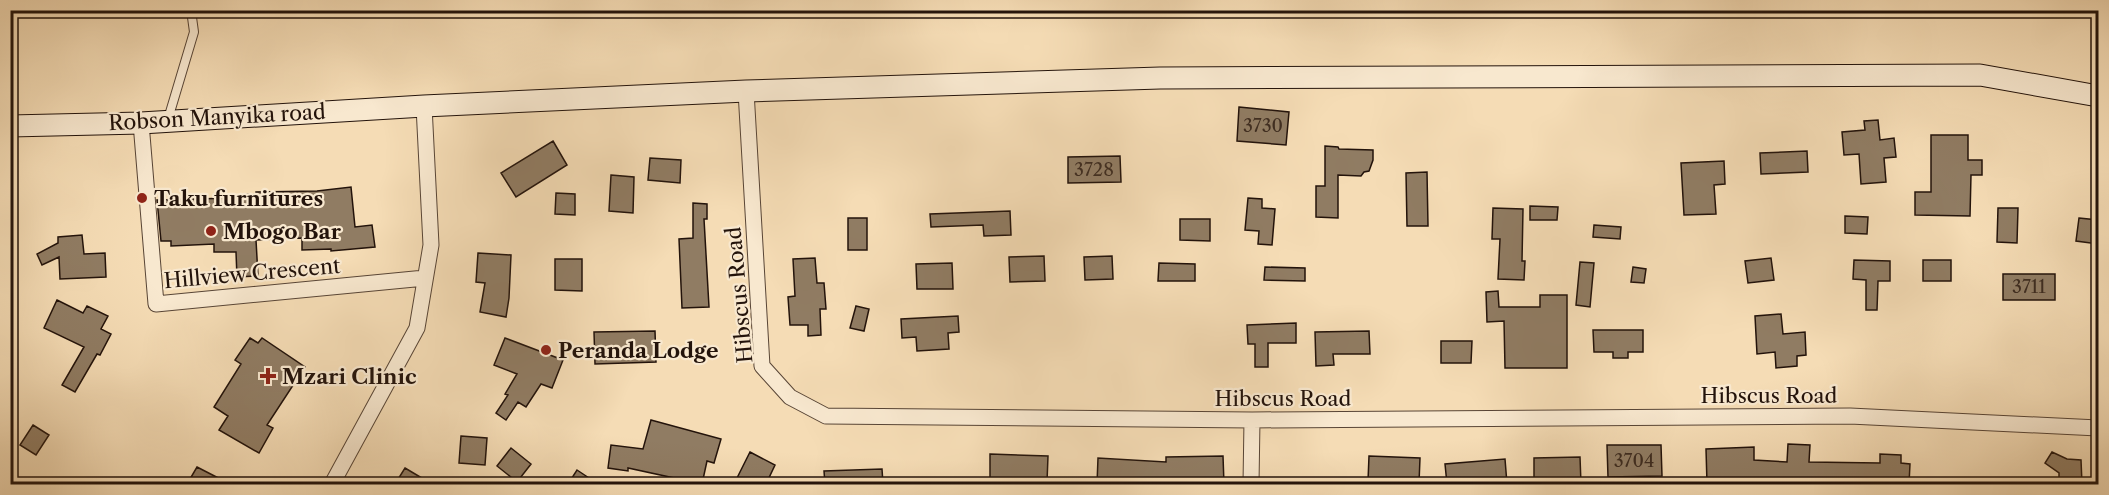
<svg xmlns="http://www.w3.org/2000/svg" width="2109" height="495" font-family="'Libre Caslon Text',serif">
	<rect width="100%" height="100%" fill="#f5dcb5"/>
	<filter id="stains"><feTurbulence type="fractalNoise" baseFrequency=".00333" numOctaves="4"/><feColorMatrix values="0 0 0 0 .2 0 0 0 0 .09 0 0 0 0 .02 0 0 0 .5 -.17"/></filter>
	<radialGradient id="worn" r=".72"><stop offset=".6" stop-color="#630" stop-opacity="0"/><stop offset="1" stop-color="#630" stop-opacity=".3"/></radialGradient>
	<path fill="#907c63" stroke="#23130b" stroke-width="1.5" d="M1239,107L1289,112L1286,145L1237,141Z
		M1878,120L1880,140L1894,138L1896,157L1884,158L1886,182L1861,184L1859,154L1844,155L1842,132L1865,130L1864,121Z
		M1931,135H1968V160H1982V175H1971L1970,216L1915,215V192H1931Z
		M553,141L567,165L516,197L501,173Z
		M1325,146L1338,147L1339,149L1373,150V160L1369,171L1364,172L1361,176L1338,175V218L1316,217V186H1325Z
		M1807,151L1808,172L1761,174L1760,153Z
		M1120,156L1121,182L1068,183V157Z
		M650,158L681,160L680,183L648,180Z
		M1724,161L1725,184L1714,185L1716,214L1684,215L1681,163Z
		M1427,172L1428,226H1407L1406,173Z
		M611,175L634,177L633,213L609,211Z
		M351,187L355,227L372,225L375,247L331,251V249L302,250V238L256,240L258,276L237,277L236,252H214V244L171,246V241H161L157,200L233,198V195L256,194V192L317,191Z
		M556,193L575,194V215L555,214Z
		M1248,198L1262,199V208L1275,209L1272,245L1258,244L1259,231L1245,230Z
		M693,203L707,204V219H704L709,307L682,308L679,239L693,238Z
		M1530,206L1558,207L1557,220H1530Z
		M1493,208L1523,209L1522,261H1525L1524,280L1498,279L1500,239H1492Z
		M1998,208H2018L2017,243L1997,242Z
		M1010,211L1011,235L984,236L983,225L931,227L930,214Z
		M1845,216L1868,217L1867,234L1845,233Z
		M848,218H867V250H848Z
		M2079,218L2098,220V244L2076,241Z
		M1180,219H1210V241L1180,240Z
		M1594,225L1621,227L1620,239L1593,237Z
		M82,235L84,254L105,253L106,277L60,279L59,257L42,265L37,254L58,243V237Z
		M478,253L511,255L509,298L506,317L480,312L485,283L476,282Z
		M1044,256L1045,281L1010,282L1009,257Z
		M1112,256L1113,279L1085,280L1084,257Z
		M815,258L817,283H824L826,309H820L821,335L808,336V325H790L788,297L795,296L793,259Z
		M1771,258L1774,280L1748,283L1745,261Z
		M555,259H582V291L555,290Z
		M1854,260L1890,261V281H1878L1877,310H1866V280L1853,279Z
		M1923,260H1951V281H1923Z
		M1580,262L1594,263L1590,307L1576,305Z
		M952,263L953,289H917L916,264Z
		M1159,263L1195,264V281H1158Z
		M1265,267L1305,268V281L1264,280Z
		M1633,267L1646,269L1644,283L1631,282Z
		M2003,274H2055V300H2003Z
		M1498,291L1499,307H1540V295H1567V368H1505L1504,321L1487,322L1486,292Z
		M57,300L83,313L87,306L108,316L101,329L111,334L100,355L97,354L75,392L62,385L84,347L44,328Z
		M856,306L869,309L864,331L850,328Z
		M1781,314L1783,334L1805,332L1806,355L1797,356V366L1776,368L1775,352L1757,354L1755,316Z
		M958,316L959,332L948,333L949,349L917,351L916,337L902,338L901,319Z
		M1296,323V343H1268V367H1255V344H1248L1247,325Z
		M1593,330H1643V352H1628V358H1613V352H1594Z
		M655,331L656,362L595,364L594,332Z
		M1369,331L1370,354H1333L1334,365L1316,366L1315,332Z
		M250,338L258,343L262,338L305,367L267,425L273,428L259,453L219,430L228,416L214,407L241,364L235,360Z
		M505,338L563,360L552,388L541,384L526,407L518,402L506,420L496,413L508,395L505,394L517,374L494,365Z
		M1441,341H1472L1471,363H1441Z
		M651,420L721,439L714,463L707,461L702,484L628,468V471L608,468L611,445L643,449Z
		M33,425L49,435L36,455L20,445Z
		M461,436L487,438L485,465L459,463Z
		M1788,444L1810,445L1809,462L1880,463V454L1901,455V463L1910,464L1909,484L1830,482V484H1769V481L1707,483L1706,449L1754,447V460L1787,462Z
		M1607,445H1661L1662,476L1608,477Z
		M511,448L531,464L517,482L497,466Z
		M750,452L775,465L766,484H734Z
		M2052,452L2067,459L2081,460L2082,484H2059V473L2045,463Z
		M990,454L1048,456L1047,482L990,480Z
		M1223,456L1224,484H1097L1098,458L1166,462V457Z
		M1369,456L1420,458L1419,483L1368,481Z
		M1580,457L1581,484H1534V458Z
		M1505,459L1507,484H1447L1445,464Z
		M197,467L230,484H187Z
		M405,468L432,484H395Z
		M882,469L883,484H825L824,471Z
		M577,470L598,484H568Z"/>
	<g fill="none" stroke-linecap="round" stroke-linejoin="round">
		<defs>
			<path id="lane" d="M168,119L194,32L191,10"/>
			<path id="street" d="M746,91L762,366L790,397L826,416L1252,420L1850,416L2098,428
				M141,123L156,304L425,278
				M332,484L417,328L431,245L424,106
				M1251,484L1252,420"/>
			<path id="secondary" d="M10,126L141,123L424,106L746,91L1160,78L1980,75L2098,96"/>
		</defs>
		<use href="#lane" stroke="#584536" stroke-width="10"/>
		<use href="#street" stroke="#584536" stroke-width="17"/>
		<use href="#secondary" stroke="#23130b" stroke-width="23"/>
		<use href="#lane" stroke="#f8e8cf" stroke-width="8"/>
		<use href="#street" stroke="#f8e8cf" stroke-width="15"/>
		<use href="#secondary" stroke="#f8e8cf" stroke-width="21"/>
	</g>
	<g fill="#8f2418" stroke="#f8e8cf" stroke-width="2">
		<circle cx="142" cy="198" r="6"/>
		<circle cx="211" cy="231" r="6"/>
		<circle cx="546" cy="350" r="6"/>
		<path d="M265 367h6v6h6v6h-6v6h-6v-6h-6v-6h6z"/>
	</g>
	<g text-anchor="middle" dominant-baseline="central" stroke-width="4.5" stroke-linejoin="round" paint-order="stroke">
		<g font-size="18" fill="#3e2d21">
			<text x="1263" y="126">3730</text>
			<text x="1094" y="170">3728</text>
			<text x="2029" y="287">3711</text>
			<text x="1634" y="461">3704</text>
		</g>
		<g font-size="21" fill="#23130b" stroke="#f8e8cf">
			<text transform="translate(217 117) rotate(-3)">Robson Manyika road</text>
			<text transform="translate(252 273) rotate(-5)">Hillview Crescent</text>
			<text transform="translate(739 295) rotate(-95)">Hibscus Road</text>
			<text x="1769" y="395">Hibscus Road</text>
			<text x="1283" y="398">Hibscus Road</text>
		</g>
		<g font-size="21" font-weight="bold" fill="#23130b" stroke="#f8e8cf" text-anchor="start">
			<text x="154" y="198">Taku furnitures</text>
			<text x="223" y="231">Mbogo Bar</text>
			<text x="558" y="350">Peranda Lodge</text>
			<text x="282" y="376">Mzari Clinic</text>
		</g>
	</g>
	<rect width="2109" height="495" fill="none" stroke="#f5dcb5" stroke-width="36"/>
	<rect x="12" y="12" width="2085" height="471" fill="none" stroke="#23130b" stroke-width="3"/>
	<rect x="18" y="18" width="2073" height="459" fill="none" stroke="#23130b" stroke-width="1.5"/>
	<rect width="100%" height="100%" filter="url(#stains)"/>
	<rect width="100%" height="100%" fill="url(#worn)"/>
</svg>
